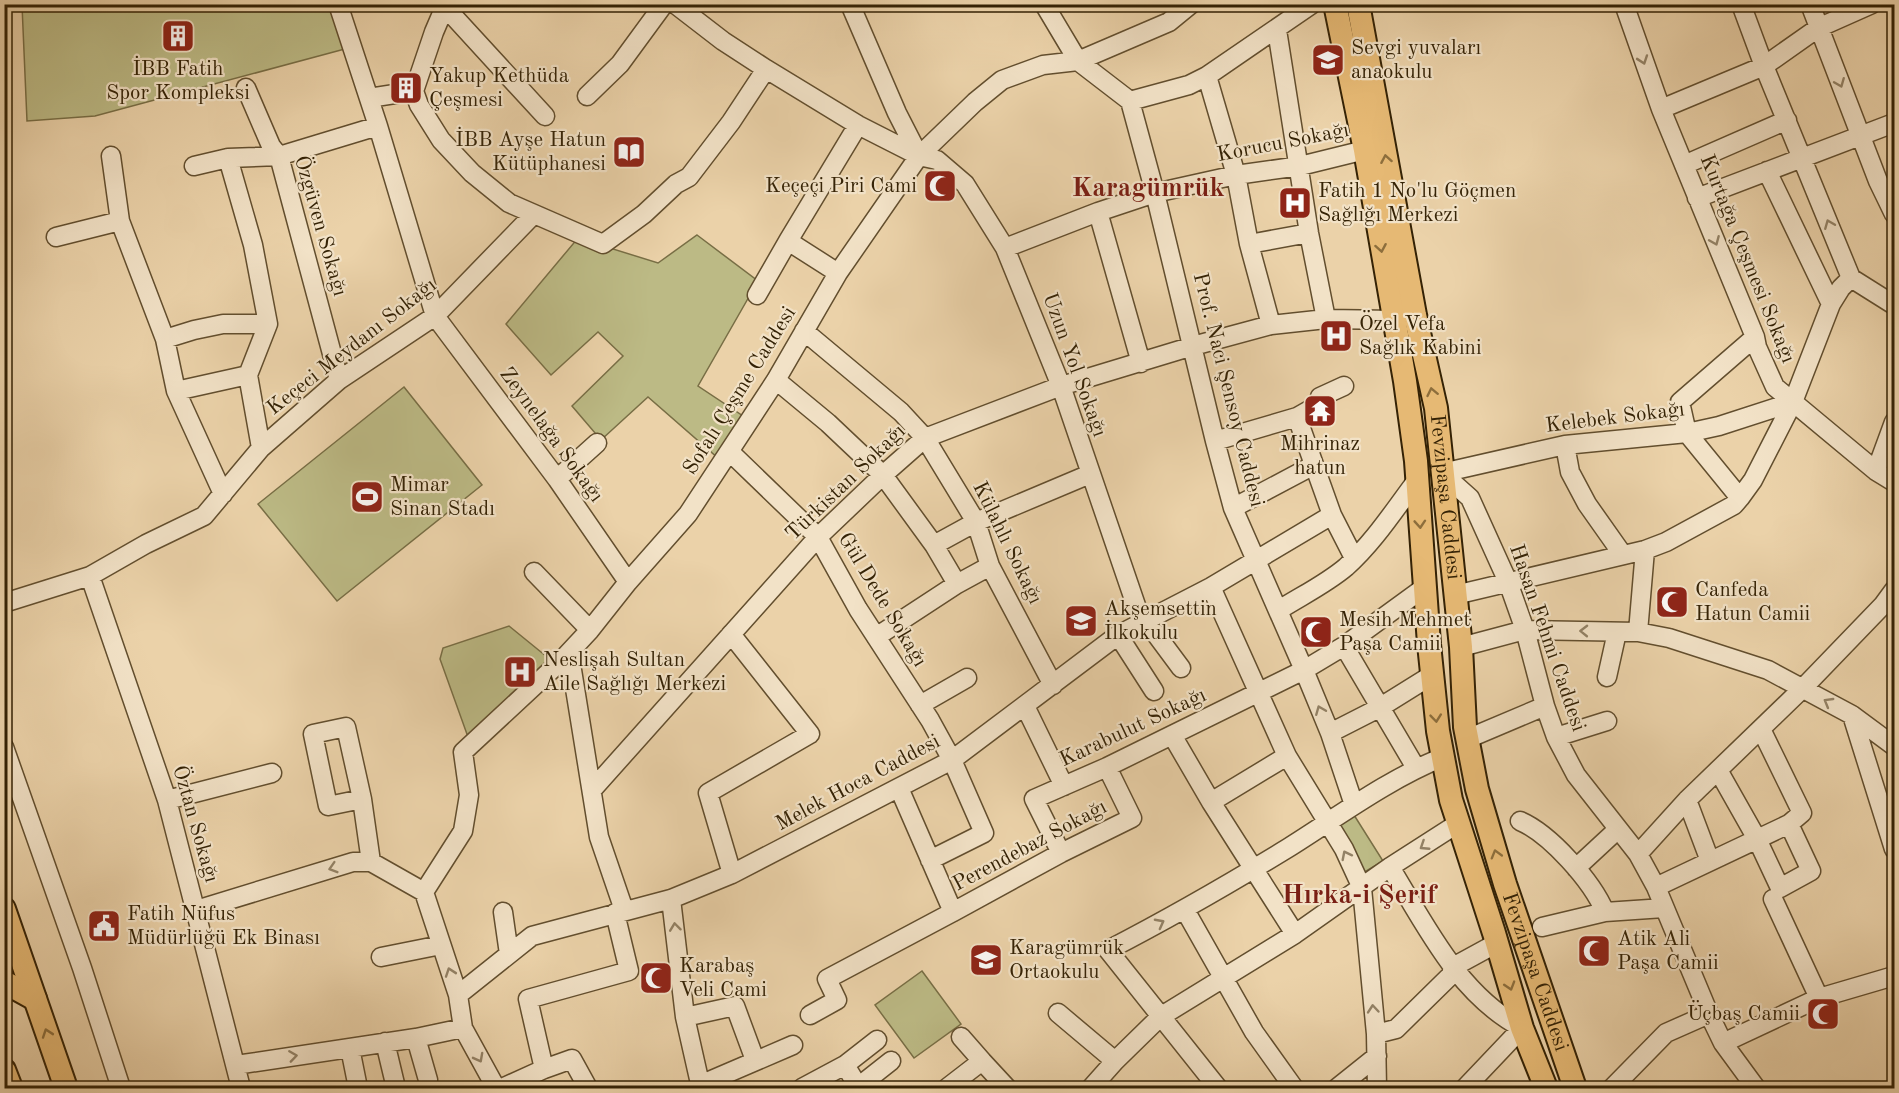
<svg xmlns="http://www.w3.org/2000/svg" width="1899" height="1093" font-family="'Old Standard TT',serif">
	<rect width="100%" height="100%" fill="#ebd2a9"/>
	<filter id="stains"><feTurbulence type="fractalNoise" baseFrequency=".00333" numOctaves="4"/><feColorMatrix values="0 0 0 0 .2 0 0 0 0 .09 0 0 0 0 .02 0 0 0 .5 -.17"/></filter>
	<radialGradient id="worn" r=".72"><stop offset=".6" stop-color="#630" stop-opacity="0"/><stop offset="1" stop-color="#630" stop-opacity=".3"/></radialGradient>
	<path fill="#bcba85" stroke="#786e45" stroke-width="1.5" d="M22,5H343L356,46L95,116L27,121Z
		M697,235L758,281L698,386L743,416L718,458L648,397L601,440L572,406L623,356L598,332L551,375L506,324L578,238L658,263Z
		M404,387L482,485L337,601L258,504Z
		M509,626L552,661L468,737L440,659L443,648Z
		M1354,815L1383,861L1363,873L1334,827Z
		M922,971L961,1024L914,1058L875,1005Z"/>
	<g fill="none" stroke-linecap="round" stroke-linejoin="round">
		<defs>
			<path id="minor" d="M338,4L378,126L435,316L557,479L628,582
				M446,4L434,32L414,91L419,105L441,140L472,173L509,203L603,244L644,214L676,184L689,177L731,122L766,69
				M675,4L723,41L766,69L858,125L919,156L937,160L965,184L1005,248L1061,386L1142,623L1155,633L1181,668
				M850,4L897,113L919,156
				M1044,4L1078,61L1130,101L1155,193L1215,441L1233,508L1304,670L1330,733L1354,805
				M1624,4L1661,109L1755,337L1757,347L1775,387L1876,471L1894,482
				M1741,4L1764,66L1851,278
				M1810,4L1878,181L1894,214
				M445,7L545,116
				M1277,30L1309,233L1326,319
				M1207,76L1236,175L1249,244L1271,325
				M246,88L271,146L279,156L339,380
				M587,96L620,64L664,4
				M369,98L414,91
				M1130,101L1189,85L1207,76L1312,4
				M1661,109L1764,66L1818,28L1872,4
				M228,158L253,245L268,324L248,375L261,448
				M1684,165L1787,120
				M194,166L228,158L279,156L378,126
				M1767,171L1831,304
				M1697,198L1894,123
				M1098,212L1141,363
				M120,221L165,339L176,391L223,494
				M56,237L120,221L111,156
				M1249,244L1309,233
				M1005,248L1098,212L1155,193L1236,175L1300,166L1365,150
				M838,273L788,241L858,125
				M1851,278L1894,305
				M757,295L788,241
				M804,331L901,412L925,438L976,522L990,566L1053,685
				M165,339L194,330L223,324H268
				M776,380L828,423L883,475L934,545L957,584
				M176,391L248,375
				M1297,417L1332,515L1354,558
				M1215,441L1297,417L1318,405L1320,397L1344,386
				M1565,445L1570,472L1587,504L1623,555
				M730,452L818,537L858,609L930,720L952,760L984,833L930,860
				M1876,471L1894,422
				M1442,473L1470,498L1508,582L1525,630L1545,706L1556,737L1576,775L1638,854L1656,887L1709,1014L1723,1043L1756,1088
				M1442,473L1565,445L1687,433L1719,426L1793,402
				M557,479L597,443
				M1740,498L1687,433L1680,402L1755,337
				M1233,508L1314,465
				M934,545L976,522L1090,474
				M534,572L590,630
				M90,576L167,800L241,1088
				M1211,587L1287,756L1344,849L1362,888L1376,1034L1377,1088
				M1455,595L1645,550L1666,542L1734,505L1740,498L1753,480L1793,402L1831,304L1841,288L1851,278
				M4,603L90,576L146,544L204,516L261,448L339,380L435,316L533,215
				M1279,610C1301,596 1326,584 1346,567C1374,542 1395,509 1417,480
				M1638,632L1645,550
				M731,634L810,734L708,793L732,874
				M1118,635L1154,691
				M876,637L957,584L990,566
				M1344,646L1416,768
				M1461,647L1525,630L1638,632L1669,638L1768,670L1852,715L1894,746
				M562,660L572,670L599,837L624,910
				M1607,677L1617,632
				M920,705L967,678
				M1025,706L1064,786
				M1852,715L1894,849
				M1330,733L1379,708L1432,675
				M1172,735L1211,802L1295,934
				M1556,737L1607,721
				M1467,739L1545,706
				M4,747L82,968L121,1088
				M1718,770L1757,839L1780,888L1811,871L1789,824
				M899,788L953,912L1061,853L1132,818L1107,767
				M592,790L818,537L883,475L925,438L1061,386L1193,346L1271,325L1326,319L1396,320
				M362,799L328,806L313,734L346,727L362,799L371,862
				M167,800L272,773
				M1687,800L1710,861
				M1211,802L1287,756
				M1520,821C1550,834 1592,881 1605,912
				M1061,853L1034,799L1107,767L1304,670L1344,646L1425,587
				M1638,854L1687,800L1803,688L1883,605L1894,590
				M1390,867C1426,926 1459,995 1522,1028L1465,1088
				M1576,868L1617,830
				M1656,887L1789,824L1802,813L1761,729
				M424,892L463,831L469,795L463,752L562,660L590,630L628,582L688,514L776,380L838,273L919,156L975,102L1002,80L1043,65L1078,61L1169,22L1191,4
				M424,892L458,995L463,1028L496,1088
				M671,899L685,1017L701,1088
				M1773,899L1819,998
				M196,910L353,862H371L424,892
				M1185,910L1254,1032L1294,1088
				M503,912L509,954
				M1542,927L1605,912L1664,908
				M381,957L441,945
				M458,995L532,936L671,899L732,874L952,760L1118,635L1211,587L1332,515
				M1058,1013L1115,1061
				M810,1015L837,1000L827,979L953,912
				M685,1017L735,1006L755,1060
				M1376,1034L1396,1029L1451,975L1453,967L1497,943
				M961,1037L982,1061
				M416,1038L428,1080
				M385,1042L396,1088
				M1723,1043L1819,998L1894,976
				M350,1048L358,1088
				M236,1065L416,1038L463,1028
				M845,1065L877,1040
				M544,1069L528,999L629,971L615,913
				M700,1085L793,1045
				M858,1087L891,1061
				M502,1088L544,1069L572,1059L588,1088
				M802,1088L845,1065L859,1088
				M947,1088L982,1061L1007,1088
				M1091,1088L1115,1061L1160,1017L1295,934L1390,867L1457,824
				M1218,1088L1108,950C1170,918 1229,884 1288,848C1339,816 1387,780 1443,757
				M1337,1088L1377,1056
				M1612,1088L1666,1033L1709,1014"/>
			<g id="major">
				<path d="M1335,4L1365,150L1405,381L1416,461L1429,644L1438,731L1451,800L1494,933L1522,1028L1546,1088"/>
				<path id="s1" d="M1358,4L1415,315L1436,408L1461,647L1465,727L1477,789L1505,884L1575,1088"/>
				<path d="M4,909L66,1088"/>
				<path d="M4,982L35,999"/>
				<path d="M4,1070L11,1088"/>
			</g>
		</defs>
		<use href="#minor" stroke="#624e2e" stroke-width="21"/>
		<use href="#major" stroke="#342205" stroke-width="26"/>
		<use href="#minor" stroke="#f2e2c7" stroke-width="18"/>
		<use href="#major" stroke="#e6b974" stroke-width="22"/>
	</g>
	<defs><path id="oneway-chevron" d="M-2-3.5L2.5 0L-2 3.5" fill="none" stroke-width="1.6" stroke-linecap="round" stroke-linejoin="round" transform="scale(1.5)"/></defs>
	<g stroke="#938266">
		<use href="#oneway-chevron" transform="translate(1643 60) rotate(71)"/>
		<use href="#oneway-chevron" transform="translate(1840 83) rotate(68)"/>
		<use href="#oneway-chevron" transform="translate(1829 224) rotate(-112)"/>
		<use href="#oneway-chevron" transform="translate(1715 241) rotate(67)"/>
		<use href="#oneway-chevron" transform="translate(1584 631) rotate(-179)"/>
		<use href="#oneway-chevron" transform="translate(1828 702) rotate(-150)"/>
		<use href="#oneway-chevron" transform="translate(1320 710) rotate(-112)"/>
		<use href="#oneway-chevron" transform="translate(1424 846) rotate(147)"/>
		<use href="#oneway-chevron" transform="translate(1346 855) rotate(-117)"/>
		<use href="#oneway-chevron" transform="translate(333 868) rotate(163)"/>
		<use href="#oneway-chevron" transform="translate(1160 923) rotate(-28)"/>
		<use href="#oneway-chevron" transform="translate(675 927) rotate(-97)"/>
		<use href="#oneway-chevron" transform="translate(450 972) rotate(-109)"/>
		<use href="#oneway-chevron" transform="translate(1373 1009) rotate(-95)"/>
		<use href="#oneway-chevron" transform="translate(293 1056) rotate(-8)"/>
		<use href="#oneway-chevron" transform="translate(479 1058) rotate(62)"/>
	</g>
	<g stroke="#8d6e3c">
		<use href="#oneway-chevron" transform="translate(1386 159) rotate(-100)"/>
		<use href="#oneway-chevron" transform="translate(1381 248) rotate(80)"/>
		<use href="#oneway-chevron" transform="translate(1432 392) rotate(-102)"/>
		<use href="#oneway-chevron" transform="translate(1420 524) rotate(86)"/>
		<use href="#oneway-chevron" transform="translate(1436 718) rotate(84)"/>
		<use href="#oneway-chevron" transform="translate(1496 854) rotate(-106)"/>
		<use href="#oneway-chevron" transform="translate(1510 986) rotate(73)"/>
		<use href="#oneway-chevron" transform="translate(47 1033) rotate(-109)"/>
	</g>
	<defs>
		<symbol id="building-square" viewBox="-11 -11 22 22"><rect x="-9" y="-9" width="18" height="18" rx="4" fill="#8f2418" stroke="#f2e2c7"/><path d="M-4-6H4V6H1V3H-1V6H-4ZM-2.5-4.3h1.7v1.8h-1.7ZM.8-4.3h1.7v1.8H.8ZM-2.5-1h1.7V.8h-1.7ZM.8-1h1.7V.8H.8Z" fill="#fff"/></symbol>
		<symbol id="school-square" viewBox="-11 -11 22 22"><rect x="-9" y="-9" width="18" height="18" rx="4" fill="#8f2418" stroke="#f2e2c7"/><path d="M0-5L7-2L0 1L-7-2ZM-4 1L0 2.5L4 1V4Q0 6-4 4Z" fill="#fff"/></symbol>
		<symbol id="library-square" viewBox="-11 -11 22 22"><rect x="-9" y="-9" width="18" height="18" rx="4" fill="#8f2418" stroke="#f2e2c7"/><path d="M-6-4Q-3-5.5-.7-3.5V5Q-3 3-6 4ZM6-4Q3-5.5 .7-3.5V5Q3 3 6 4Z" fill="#fff"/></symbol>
		<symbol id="mosque-square" viewBox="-11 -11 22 22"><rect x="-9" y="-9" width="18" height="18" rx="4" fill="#8f2418" stroke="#f2e2c7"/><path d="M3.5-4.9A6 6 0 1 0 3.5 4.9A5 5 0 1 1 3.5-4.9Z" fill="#fff"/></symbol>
		<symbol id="hospital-square" viewBox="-11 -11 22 22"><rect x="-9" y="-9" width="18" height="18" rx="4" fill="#8f2418" stroke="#f2e2c7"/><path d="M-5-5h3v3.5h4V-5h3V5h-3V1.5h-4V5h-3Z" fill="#fff"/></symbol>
		<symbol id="temple-square" viewBox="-11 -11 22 22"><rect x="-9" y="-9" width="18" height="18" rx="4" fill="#8f2418" stroke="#f2e2c7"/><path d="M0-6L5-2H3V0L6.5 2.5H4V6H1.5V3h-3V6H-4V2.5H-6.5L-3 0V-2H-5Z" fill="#fff"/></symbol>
		<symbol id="stadium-square" viewBox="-11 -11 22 22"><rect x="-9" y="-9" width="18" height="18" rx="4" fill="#8f2418" stroke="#f2e2c7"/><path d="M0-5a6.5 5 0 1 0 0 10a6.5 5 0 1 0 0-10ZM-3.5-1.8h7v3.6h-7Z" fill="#fff"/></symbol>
		<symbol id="civic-square" viewBox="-11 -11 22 22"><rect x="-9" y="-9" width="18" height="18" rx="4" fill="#8f2418" stroke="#f2e2c7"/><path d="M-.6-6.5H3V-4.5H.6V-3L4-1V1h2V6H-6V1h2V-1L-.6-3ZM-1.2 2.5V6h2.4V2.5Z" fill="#fff"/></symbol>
	</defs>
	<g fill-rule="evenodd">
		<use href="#building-square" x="159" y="17" width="38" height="38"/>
		<use href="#school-square" x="1309" y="41" width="38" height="38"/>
		<use href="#building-square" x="387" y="69" width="38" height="38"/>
		<use href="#library-square" x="610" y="133" width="38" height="38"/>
		<use href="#mosque-square" x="921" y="167" width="38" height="38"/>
		<use href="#hospital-square" x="1276" y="184" width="38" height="38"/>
		<use href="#hospital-square" x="1317" y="317" width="38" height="38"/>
		<use href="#temple-square" x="1301" y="392" width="38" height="38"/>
		<use href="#stadium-square" x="348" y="478" width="38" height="38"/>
		<use href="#mosque-square" x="1653" y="583" width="38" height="38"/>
		<use href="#school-square" x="1062" y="602" width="38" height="38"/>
		<use href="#mosque-square" x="1297" y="613" width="38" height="38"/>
		<use href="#hospital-square" x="501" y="653" width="38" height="38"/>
		<use href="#civic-square" x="85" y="907" width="38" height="38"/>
		<use href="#mosque-square" x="1575" y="932" width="38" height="38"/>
		<use href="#school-square" x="967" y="941" width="38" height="38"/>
		<use href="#mosque-square" x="637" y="959" width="38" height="38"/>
		<use href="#mosque-square" x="1804" y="995" width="38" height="38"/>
	</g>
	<g text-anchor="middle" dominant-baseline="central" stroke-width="4.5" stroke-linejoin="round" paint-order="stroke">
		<g font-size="21" fill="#342205" stroke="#f2e2c7" text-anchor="start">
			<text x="1351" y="48">Sevgi yuvaları<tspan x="1351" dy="24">anaokulu</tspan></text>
			<text x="178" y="69" text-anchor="middle">İBB Fatih<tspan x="178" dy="24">Spor Kompleksi</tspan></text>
			<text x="429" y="76">Yakup Kethüda<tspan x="429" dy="24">Çeşmesi</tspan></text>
			<text x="606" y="140" text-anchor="end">İBB Ayşe Hatun<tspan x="606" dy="24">Kütüphanesi</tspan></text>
			<text x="917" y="186" text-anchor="end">Keçeçi Piri Cami</text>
			<text x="1318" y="191">Fatih 1 No'lu Göçmen<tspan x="1318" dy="24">Sağlığı Merkezi</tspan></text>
			<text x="1359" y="324">Özel Vefa<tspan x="1359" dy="24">Sağlık Kabini</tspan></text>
			<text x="1320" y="444" text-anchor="middle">Mihrinaz<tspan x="1320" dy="24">hatun</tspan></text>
			<text x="390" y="485">Mimar<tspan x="390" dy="24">Sinan Stadı</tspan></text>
			<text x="1695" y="590">Canfeda<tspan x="1695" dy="24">Hatun Camii</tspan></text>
			<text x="1104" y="609">Akşemsettin<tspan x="1104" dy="24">İlkokulu</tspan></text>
			<text x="1339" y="620">Mesih Mehmet<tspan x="1339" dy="24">Paşa Camii</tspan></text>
			<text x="543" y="660">Neslişah Sultan<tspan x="543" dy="24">Aile Sağlığı Merkezi</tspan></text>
			<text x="127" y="914">Fatih Nüfus<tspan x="127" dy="24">Müdürlüğü Ek Binası</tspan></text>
			<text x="1617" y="939">Atik Ali<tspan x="1617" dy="24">Paşa Camii</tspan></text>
			<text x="1009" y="948">Karagümrük<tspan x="1009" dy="24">Ortaokulu</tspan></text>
			<text x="679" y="966">Karabaş<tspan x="679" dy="24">Veli Cami</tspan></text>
			<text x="1800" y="1014" text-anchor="end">Üçbaş Camii</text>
		</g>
		<g font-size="21" fill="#342205" stroke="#f2e2c7">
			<text transform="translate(1283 143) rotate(-11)">Korucu Sokağı</text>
			<text transform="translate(320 226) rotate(74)">Özgüven Sokağı</text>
			<text transform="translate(1747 259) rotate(68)">Kurtağa Çeşmesi Sokağı</text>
			<text transform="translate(352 347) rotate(-38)">Keçeci Meydanı Sokağı</text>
			<text transform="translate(1074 365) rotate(70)">Uzun Yol Sokağı</text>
			<text transform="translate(1228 390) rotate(76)">Prof. Naci Şensoy Caddesi</text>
			<text transform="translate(740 391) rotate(-58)">Sofalı Çeşme Caddesi</text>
			<text transform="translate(1615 418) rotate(-7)">Kelebek Sokağı</text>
			<text transform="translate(551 435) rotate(54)">Zeynelağa Sokağı</text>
			<text transform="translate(846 483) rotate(-44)">Türkistan Sokağı</text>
			<text stroke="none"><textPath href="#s1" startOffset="501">Fevzipaşa Caddesi</textPath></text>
			<text transform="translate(1007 543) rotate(64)">Külahlı Sokağı</text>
			<text transform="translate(882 600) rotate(59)">Gül Dede Sokağı</text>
			<text transform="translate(1547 638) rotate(71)">Hasan Fehmi Caddesi</text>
			<text transform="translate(1133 728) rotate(-25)">Karabulut Sokağı</text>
			<text transform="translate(858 783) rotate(-28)">Melek Hoca Caddesi</text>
			<text transform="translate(195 824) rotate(74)">Öztan Sokağı</text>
			<text transform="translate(1030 846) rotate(-28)">Perendebaz Sokağı</text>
			<text stroke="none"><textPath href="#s1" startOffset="987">Fevzipaşa Caddesi</textPath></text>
		</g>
		<g font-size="27" font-weight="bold" fill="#7a1f14" stroke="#f2e2c7">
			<text x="1148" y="188">Karagümrük</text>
			<text x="1359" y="895">Hırka-i Şerif</text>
		</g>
	</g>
	<rect width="1899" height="1093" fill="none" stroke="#ebd2a9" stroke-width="24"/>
	<rect x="6" y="6" width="1887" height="1081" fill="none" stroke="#342205" stroke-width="3"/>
	<rect x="12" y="12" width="1875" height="1069" fill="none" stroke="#342205" stroke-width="1.5"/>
	<rect width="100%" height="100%" filter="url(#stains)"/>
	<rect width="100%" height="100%" fill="url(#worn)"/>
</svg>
